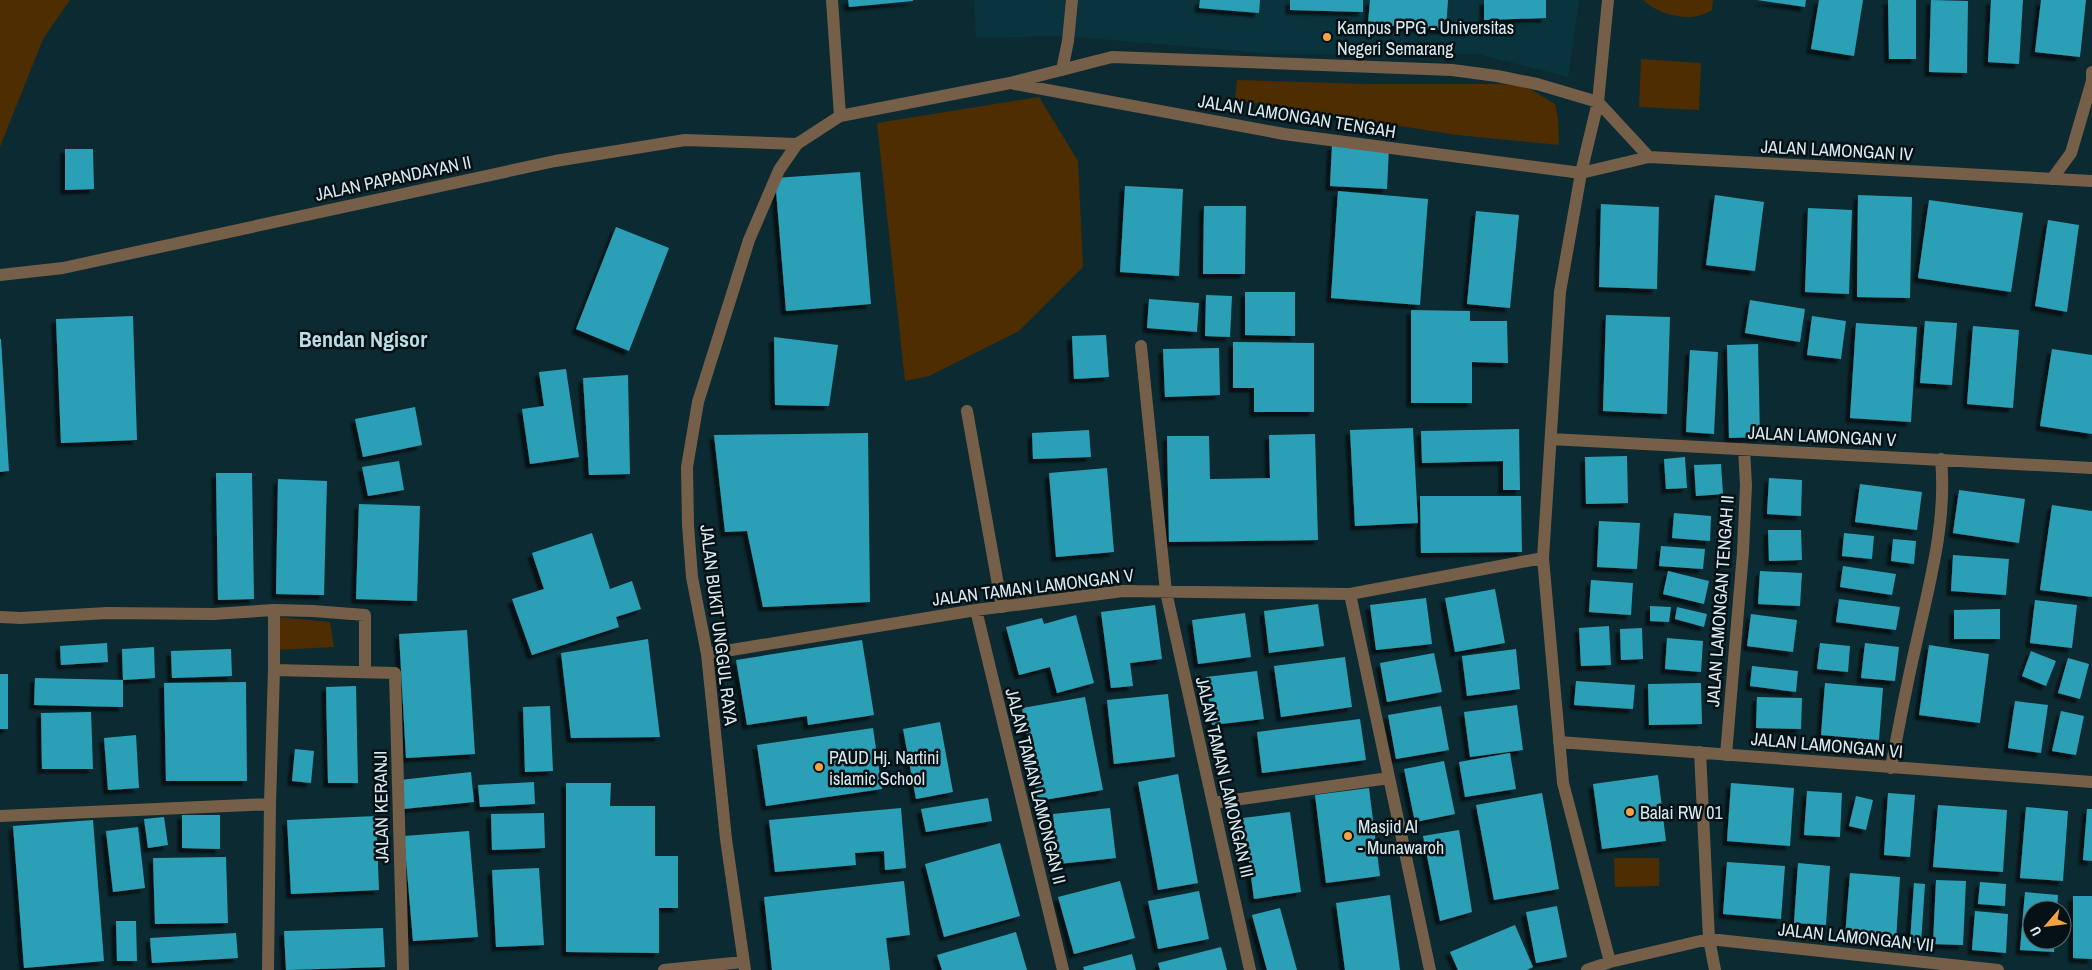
<svg xmlns="http://www.w3.org/2000/svg" width="2092" height="970" font-family="'Archivo Narrow',sans-serif">
	<defs>
		<filter id="shadow"><feDropShadow dx="-4.5" dy="4.5" stdDeviation="1" flood-color="#0009"/></filter>
	</defs>
	<rect width="100%" height="100%" fill="#0c2a31"/>
	<path fill="#0a343d" d="M974,0H1579L1568,77L1478,54H1275L1066,36L976,38Z"/>
	<path fill="#4e2d01" d="M0,0H70L43,39L0,147Z
		M1643,0H1713L1712,10C1708,12 1703,15 1698,16C1680,20 1655,12 1643,0Z
		M1641,59L1701,63L1699,110L1639,107Z
		M1237,80L1368,84H1501L1527,87L1555,104L1558,119L1559,145L1457,135L1235,100Z
		M1039,97L1078,161L1083,267L1019,331L929,376L905,381L877,123Z
		M277,617L330,622L334,647L275,650Z
		M1614,858H1659V886L1615,887Z"/>
	<path fill="#2c9fb6" filter="url(#shadow)" d="M848,0H913V1L849,7Z
		M1200,0H1260L1259,13L1199,8Z
		M1290,0H1363V12L1290,10Z
		M1370,0H1448L1446,30L1368,24Z
		M1484,0H1546V18L1484,20Z
		M1757,0H1806L1805,7Z
		M1819,0H1863L1854,56L1811,49Z
		M1888,0H1916V59H1889Z
		M1931,0L1968,1L1967,73L1929,72Z
		M1991,0H2023L2019,64L1988,62Z
		M2041,0H2086L2080,57L2035,52Z
		M1332,145L1389,148L1387,189L1330,186Z
		M65,149H93L94,189L65,190Z
		M860,172L871,304L786,311L775,178Z
		M1125,186L1183,189L1179,276L1120,272Z
		M1338,191L1428,199L1420,305L1331,298Z
		M1715,195L1764,202L1755,271L1706,265Z
		M1858,195L1912,197L1910,298L1857,297Z
		M1929,200L2023,213L2011,292L1918,278Z
		M1601,204L1659,207L1657,289L1599,287Z
		M1204,206H1246L1245,274H1203Z
		M1808,208L1852,210L1849,294L1805,292Z
		M1476,211L1519,215L1510,308L1467,304Z
		M2048,220L2079,225L2067,312L2035,306Z
		M616,227L669,248L629,351L576,329Z
		M1245,292H1295V336L1245,335Z
		M1206,295L1232,296L1230,337L1205,336Z
		M1149,299L1199,303L1197,332L1147,328Z
		M1750,300L1805,309L1800,342L1745,333Z
		M1411,310L1470,311V321H1507L1508,363L1472,362V403H1411Z
		M1606,315L1670,317L1667,414L1603,411Z
		M133,316L137,440L61,443L56,319Z
		M1812,316L1846,321L1841,359L1807,355Z
		M1925,321L1957,323L1952,385L1920,383Z
		M1856,323L1917,327L1911,422L1850,418Z
		M1973,326L2019,330L2013,408L1967,404Z
		M1106,335L1109,377L1074,379L1072,336Z
		M774,337L838,345L829,406L775,405Z
		M0,339H1L9,471L0,472Z
		M1233,342L1314,343V412H1254V388H1233Z
		M1758,344L1760,437L1729,438L1727,345Z
		M1219,348L1220,395L1165,397L1163,349Z
		M2052,349L2092,355V434L2040,426Z
		M1690,350L1718,352L1714,434L1686,432Z
		M566,369L579,457L530,464L522,409L544,406L539,372Z
		M628,375L630,474L589,475L583,378Z
		M415,407L422,445L363,457L355,419Z
		M1413,428L1418,523L1355,526L1350,430Z
		M1519,429L1520,490H1503V461L1422,463L1421,431Z
		M1089,430L1091,457L1033,459L1032,433Z
		M868,433L870,602L763,607L747,531L725,532L714,435Z
		M1315,434L1318,540L1169,542L1167,436H1209L1210,479L1270,478L1269,435Z
		M1627,456L1628,503L1586,504L1585,457Z
		M1685,457L1687,488L1666,489L1664,459Z
		M399,461L404,490L368,496L362,467Z
		M1721,464L1723,494L1696,496L1694,465Z
		M1107,468L1114,552L1056,557L1049,473Z
		M216,473H252L254,599L218,600Z
		M1769,478L1802,480L1801,516L1767,514Z
		M278,479L327,481L324,595L276,594Z
		M1860,484L1922,492L1917,530L1855,522Z
		M1959,490L2025,499L2019,543L1953,533Z
		M1420,496H1521L1522,552L1421,553Z
		M359,504L420,506L417,601L356,599Z
		M2052,505L2092,511V597L2040,590Z
		M1674,513L1711,516L1710,541L1672,538Z
		M1599,521L1640,523L1637,569L1597,567Z
		M1768,530H1801L1802,560L1769,561Z
		M592,533L610,589L632,581L641,609L616,617L619,627L532,655L512,599L544,589L532,553Z
		M1844,533L1874,536L1872,559L1842,556Z
		M1893,539L1916,541L1914,564L1891,561Z
		M1661,546L1705,549L1703,569L1659,566Z
		M1953,555L2009,559L2006,595L1951,591Z
		M1843,566L1896,574L1892,595L1840,587Z
		M1668,571L1709,581L1704,604L1663,594Z
		M1760,571L1802,573L1800,606L1758,604Z
		M1591,580L1633,583L1631,615L1589,612Z
		M1495,589L1505,643L1455,652L1445,598Z
		M1426,598L1432,644L1376,650L1370,605Z
		M1839,599L1900,607L1896,630L1836,622Z
		M2035,600L2077,605L2072,648L2030,643Z
		M1318,604L1324,646L1269,653L1264,611Z
		M1155,605L1162,659L1130,663L1133,686L1111,688L1101,612Z
		M1650,606L1671,607L1669,622L1650,621Z
		M1677,607L1707,614L1704,627L1675,619Z
		M2000,609V639H1954V610Z
		M1245,613L1251,657L1198,664L1192,620Z
		M1751,614L1797,620L1793,652L1747,646Z
		M1076,615L1094,683L1057,693L1050,667L1019,675L1006,627L1042,618L1044,624Z
		M1609,626L1611,665L1581,666L1579,628Z
		M1642,628L1643,659L1621,660L1620,629Z
		M467,630L475,754L406,758L399,634Z
		M1667,638L1703,641L1701,672L1665,669Z
		M648,639L660,737L571,738L561,653Z
		M862,640L874,715L808,725L807,716L747,725L736,660Z
		M107,643L108,662L61,665L60,646Z
		M1820,643L1850,646L1848,672L1817,669Z
		M1865,643L1899,647L1895,681L1861,678Z
		M1929,645L1989,654L1980,723L1919,715Z
		M154,647L155,678L123,680L122,649Z
		M231,649L232,676L172,678L171,651Z
		M1516,649L1520,689L1467,696L1462,656Z
		M2031,651L2056,661L2046,686L2022,676Z
		M1434,653L1442,692L1387,702L1380,663Z
		M1345,657L1352,707L1281,717L1274,666Z
		M2068,658L2089,664L2080,699L2058,693Z
		M1752,666L1798,671L1796,692L1750,686Z
		M1257,671L1264,719L1212,725L1206,677Z
		M0,674H8V729H0Z
		M35,678L123,680V707L34,705Z
		M1576,681L1635,685L1633,709L1574,705Z
		M246,682L247,781H166L164,683Z
		M1701,683L1702,724L1649,725L1648,684Z
		M1825,683L1883,688L1879,740L1821,735Z
		M356,686L358,783H328L326,687Z
		M1168,694L1175,757L1114,764L1107,700Z
		M1085,697L1103,790L1038,801L1022,708Z
		M1757,697L1802,698L1801,729L1756,728Z
		M2015,701L2048,705L2041,753L2008,748Z
		M1517,705L1523,750L1470,757L1464,712Z
		M550,706L553,771L525,772L523,707Z
		M1441,706L1449,750L1396,759L1388,715Z
		M2061,711L2084,716L2076,755L2052,751Z
		M91,712L93,769H42L41,713Z
		M1360,719L1366,760L1262,773L1257,732Z
		M940,722L953,792L916,799L903,729Z
		M873,728L882,789L766,806L757,745Z
		M136,735L139,788L108,790L104,738Z
		M295,749L314,751L311,783L292,781Z
		M1510,753L1516,789L1465,797L1459,762Z
		M1444,761L1455,814L1415,822L1404,769Z
		M471,772L474,802L403,809L400,780Z
		M1178,774L1198,883L1158,890L1138,782Z
		M1658,775L1666,841L1602,849L1593,784Z
		M534,782L535,804L480,807L478,785Z
		M566,783H611L610,806H655V856H678V908H659V953L566,952Z
		M1731,783L1794,788L1790,846L1727,841Z
		M1369,788L1380,876L1326,883L1315,795Z
		M1807,791L1842,793L1840,837L1804,835Z
		M1542,793L1559,889L1494,900L1476,805Z
		M1888,793L1915,795L1910,857L1884,855Z
		M1856,796L1873,800L1866,830L1849,826Z
		M988,798L992,821L926,832L921,809Z
		M1938,805L2007,810L2003,872L1933,867Z
		M2026,807L2068,811L2063,881L2020,878Z
		M901,808L906,868L885,870L884,851L855,853L856,865L775,872L769,820Z
		M1110,808L1116,858L1058,864L1053,814Z
		M2087,809H2092V861L2083,860Z
		M1290,812L1301,892L1254,899L1243,818Z
		M544,813L545,848L492,850L491,814Z
		M182,815H220V849L182,848Z
		M376,816L379,890L291,894L287,820Z
		M164,817L168,845L148,848L144,819Z
		M93,820L104,961L24,968L13,826Z
		M138,827L145,888L113,892L106,831Z
		M1459,830L1472,912L1440,921L1423,836Z
		M469,831L478,937L413,941L404,836Z
		M1000,843L1020,916L944,937L925,864Z
		M226,857L228,923L155,924L153,858Z
		M1727,862L1785,866L1781,919L1723,914Z
		M1798,863L1830,866L1826,925L1794,923Z
		M539,868L544,945L496,947L492,870Z
		M1850,873L1900,877L1896,941L1845,937Z
		M1936,880L1966,881L1963,945L1933,944Z
		M904,881L910,935L886,938L890,970H772L764,897Z
		M1120,881L1135,938L1074,954L1058,897Z
		M1980,882L2006,884L2005,906L1978,904Z
		M1914,883L1925,884L1921,943H1910Z
		M1199,891L1209,939L1158,949L1148,901Z
		M2025,892L2058,895L2057,910H2032V940H2055L2054,952L2020,950Z
		M1390,895L1400,970H1345L1336,903Z
		M2073,896H2092V959L2073,958Z
		M1557,906L1567,957L1536,963L1526,912Z
		M1280,908L1297,970H1267L1252,915Z
		M1975,911L2008,914L2006,953L1972,950Z
		M116,921H136L137,961H117Z
		M1515,925L1533,967L1527,970H1458L1450,952Z
		M383,928L385,967L286,970L284,931Z
		M1016,932L1027,970H942L937,955Z
		M236,933L238,958L152,963L150,938Z
		M1221,947L1227,970H1160L1158,963Z
		M1132,954L1136,970H1084L1083,967Z"/>
	<g fill="none" stroke-linecap="round" stroke-linejoin="round">
		<path stroke="#765f48" stroke-width="12" d="M1598,102L1608,0
			M2052,179L2071,153L2092,81V72"/>
		<path stroke="#765f48" stroke-width="12" d="M832,0L840,116
			M1062,70L1068,41L1072,0
			M1015,84L1284,134L1581,173L1649,157L2092,181
			M1598,102L1581,173L1560,292L1543,558L1563,783L1610,962
			M0,275L63,268L555,161L685,140L797,144
			M1141,346L1166,592L1250,970
			M967,411L1002,607
			M1551,439L2092,468
			M1350,594L1430,970
			M274,610L313,611L365,615V672
			M976,610L1063,970
			M0,617L21,618L107,613L213,614L274,610V670L270,804L268,970
			M707,654L976,610L1123,591L1350,594L1543,558
			M274,670L395,673L403,970
			M1559,742L2092,782
			M1700,752L1709,939L1715,970
			M1726,755L1743,552L1746,485L1744,449
			M1891,768C1899,725 1907,683 1917,640C1930,581 1947,520 1941,459
			M1213,803L1389,778
			M0,816L270,804
			M664,970L743,962
			M745,970L726,839L707,654L692,577L688,525L687,467L698,402L749,240L779,170L797,144L840,116L1010,83L1112,57L1452,70L1497,76L1537,84L1598,102L1649,157
			M1587,970L1610,962L1709,939L1998,970"/>
	</g>
	<g fill="#f4a344" stroke="#051114" stroke-width="2">
		<circle cx="1327" cy="37" r="5"/>
		<circle cx="819" cy="767" r="5"/>
		<circle cx="1630" cy="812" r="5"/>
		<circle cx="1348" cy="836" r="5"/>
	</g>
	<g text-anchor="middle" dominant-baseline="central" stroke-width="5" stroke-linejoin="round" paint-order="stroke">
		<g font-size="18" fill="#daeaef" stroke="#051114" text-anchor="start">
			<text x="1337" y="27">Kampus PPG - Universitas<tspan x="1337" dy="21">Negeri Semarang</tspan></text>
			<text x="829" y="757">PAUD Hj. Nartini<tspan x="829" dy="21">islamic School</tspan></text>
			<text x="1640" y="812">Balai RW 01</text>
			<text x="1358" y="826">Masjid Al<tspan x="1358" dy="21">- Munawaroh</tspan></text>
		</g>
		<g font-size="18" fill="#daeaef" stroke="#051114">
			<text transform="translate(1297 116) rotate(9)">JALAN LAMONGAN TENGAH</text>
			<text transform="translate(1837 150) rotate(3)">JALAN LAMONGAN IV</text>
			<text transform="translate(393 178) rotate(-12)">JALAN PAPANDAYAN II</text>
			<text transform="translate(1822 436) rotate(3)">JALAN LAMONGAN V</text>
			<text transform="translate(1033 587) rotate(-7)">JALAN TAMAN LAMONGAN V</text>
			<text transform="translate(1720 601) rotate(-86)">JALAN LAMONGAN TENGAH II</text>
			<text transform="translate(719 625) rotate(83)">JALAN BUKIT UNGGUL RAYA</text>
			<text transform="translate(1827 745) rotate(5)">JALAN LAMONGAN VI</text>
			<text transform="translate(1225 777) rotate(77)">JALAN TAMAN LAMONGAN III</text>
			<text transform="translate(1036 786) rotate(76)">JALAN TAMAN LAMONGAN II</text>
			<text transform="translate(381 807) rotate(-91)">JALAN KERANJI</text>
			<text transform="translate(1856 937) rotate(6)">JALAN LAMONGAN VII</text>
		</g>
		<g font-size="22" font-weight="bold" fill="#badce4" stroke="#051114">
			<text x="363" y="339">Bendan Ngisor</text>
		</g>
	</g>
	<g transform="translate(2047 925) rotate(242)"><circle r="24" fill="#051114" stroke="#5a686c"/>
	<path d="M0-4L9 19L0 12L-9 19Z" fill="#f4a344"/>
	<text y="-8" font-size="14" font-weight="bold" text-anchor="middle" fill="#daeaef">U</text>
	</g>
</svg>
